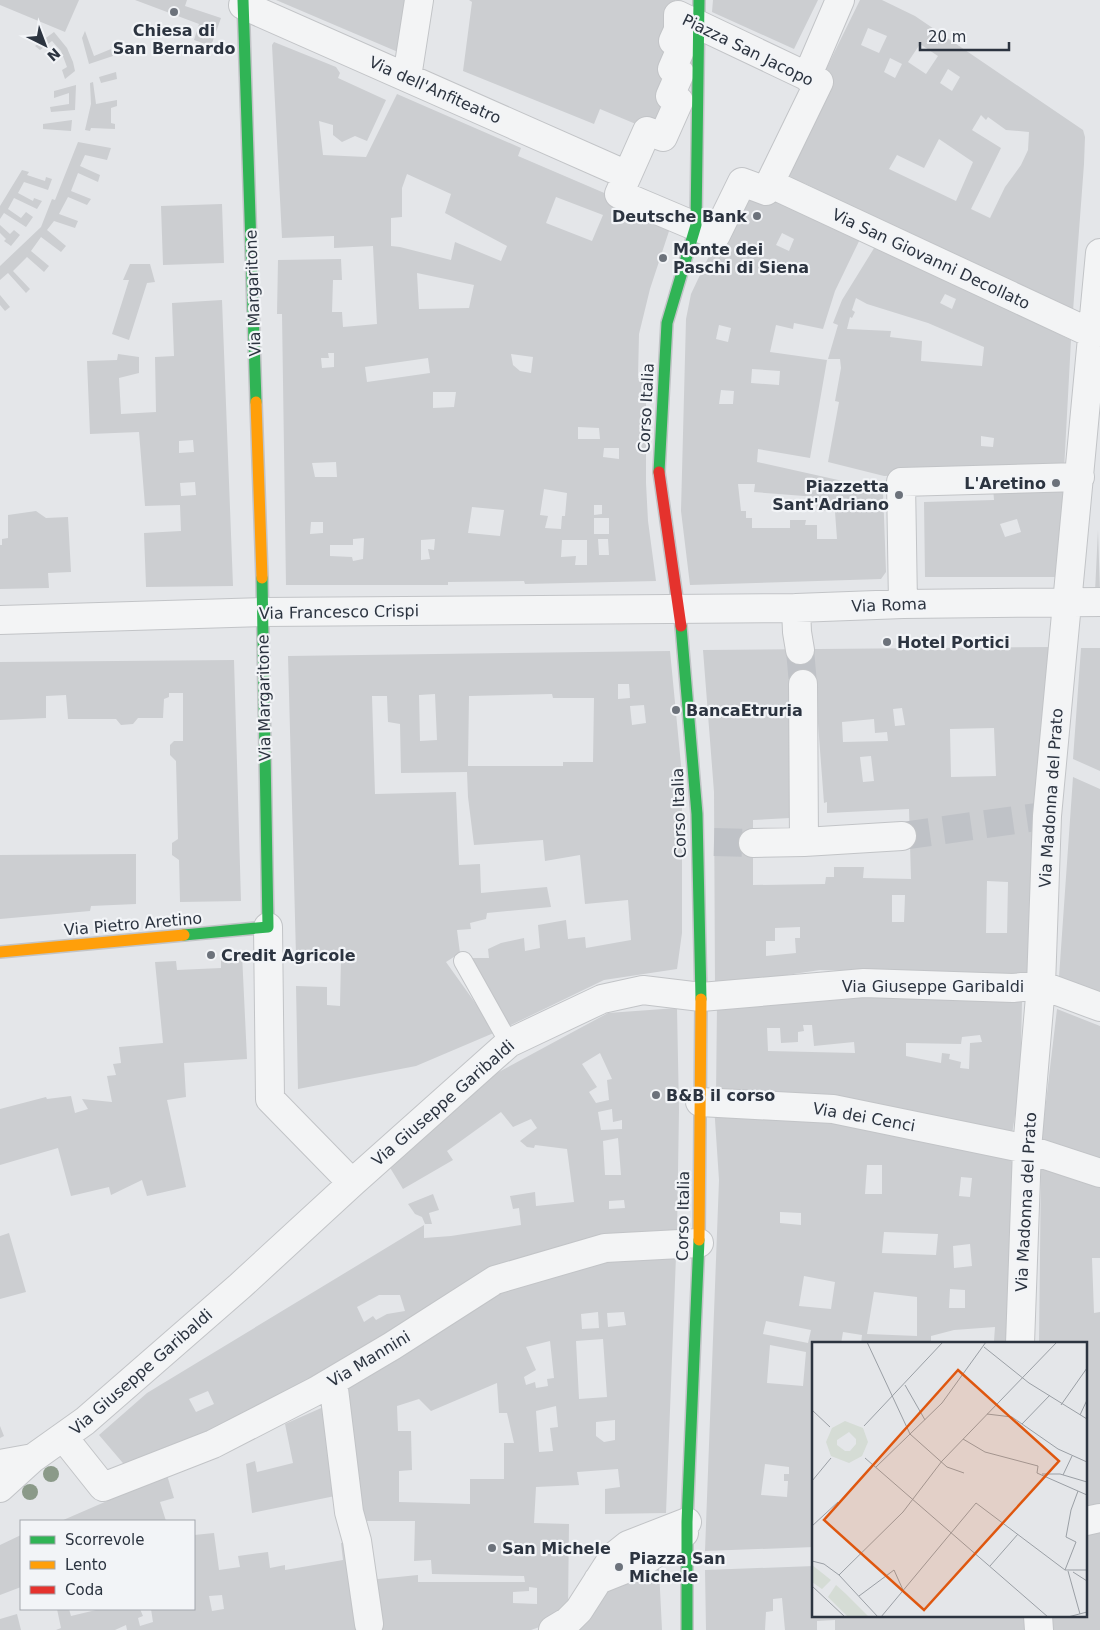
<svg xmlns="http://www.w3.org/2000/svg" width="1100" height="1630" font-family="'DejaVu Sans',sans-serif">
	<rect width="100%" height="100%" fill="#e4e6e9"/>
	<path fill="#ccced1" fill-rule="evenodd" d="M0,0H79L65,32L0,5Z
		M135,0H187L185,6L221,18L211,46L194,40L199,24Z
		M276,0H407L398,52Z
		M469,0H675L671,105L650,130L600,109L594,124L463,71L472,2Z
		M713,0H818L794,49L712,12Z
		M860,0H882L915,16L1083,130L1085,137L1084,164L1073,311L931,246L804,183L802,187L775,173ZM868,28L887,36L879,53L861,45ZM920,44L938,56L926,74L908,62ZM890,58L902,64L895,78L884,72ZM948,69L960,77L952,91L940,83ZM981,115L986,120L988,117L1006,130L1029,132L1028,150L1021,165L1005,187L990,218L971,209L1001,148L972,130ZM939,139L973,162L956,201L889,169L897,155L924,168Z
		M85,31L94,56L111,49L113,56L89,64L82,38Z
		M54,32L67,48L73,62L75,71L65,79L62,70L67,67L61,51L52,41L40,50L35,46Z
		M274,42L336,67L340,73L338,78L386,100L367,141L355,136L342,142L333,135V125L319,121L323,155L366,157L397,94L521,148L518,156L672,222L650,289L639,334L638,378L646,379V483L648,521L656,581L525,584L524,581L448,582V585H286L282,314H277L278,260L341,259L342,280H333L332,312H342L343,327L377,324L373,246L334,248V236L282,238L272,45ZM407,174L451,194L445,213L507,246L501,261L455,242L451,260L400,247L391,246V218L402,217V188ZM556,197L603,215L592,241L546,223ZM417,273L474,285L469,308L419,309ZM328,353H334V367L322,368L321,358H329ZM511,354L533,357L531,373L520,371L513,365ZM428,358L430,373L367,382L365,367ZM433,392H456L454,407L433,408ZM578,427L599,428L600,439H578ZM604,448H619V459L603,457ZM336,462L337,477H315L312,463ZM544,489L567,493L565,516H562L561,529L545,528L548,516L540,515ZM594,505H602V514L594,515ZM472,507L504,510L500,536L468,533ZM594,518H609V534H594ZM311,522H323V533L310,534ZM364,538L363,559L353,561L352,557L330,556V545H353V539ZM435,539L434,550L428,549L430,559L421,560V540ZM598,539H608L609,555H599ZM562,540H587V565H575L576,556L561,557Z
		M116,72L117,79L101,83L99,77Z
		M93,82L96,104L117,100V106L111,108V123L115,124V129L91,128L90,131L85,130L91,104L90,83Z
		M76,85L75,110L51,112L50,107L69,104V93L54,98V91Z
		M72,120L71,131L43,129V124Z
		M78,142L111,148L107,160L85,155L80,166L100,175L98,182L78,173L71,191L91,199L87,205L68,197L59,214L78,221L75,228L54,221L47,230L66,246L61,252L41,237L31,251L49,266L44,272L27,257L13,271L30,289L26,293L8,273L0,280V266L41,227L52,199L55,200Z
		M22,170L29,172L27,175L45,181L46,177L52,179L48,190L24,182L18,193L33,201L34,198L42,201L37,209L14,198L8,209L21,218L26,212L33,217L26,227L4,213L0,219V206Z
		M743,184L861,237L835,291L823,329L794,323L793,329L776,325L770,352L827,360L810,458L758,449L757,462L883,490L886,572L881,579L690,585L681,511L686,319L691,294ZM782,233L794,239L789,251L776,245ZM719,325L731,328L728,342L716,339ZM752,369L780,371L779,385L751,383ZM721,390L734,391L733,404H719ZM738,484H755L754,492L817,497L816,510L835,512L837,539H817V525H805L806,520H790V528H752V518H746V511H741Z
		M222,204L224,263L163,265L161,206Z
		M0,225L10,234L14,230L20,235L11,246L4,241L6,239L0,233Z
		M876,245L1071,340L1064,470L884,476L828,462L839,402L835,401L841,368L840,359H828L838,325L833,323L842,300ZM945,294L956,299L952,309L940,303ZM856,298L867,304L928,323L984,347L982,366L921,361L922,341L890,337L891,331L847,329L850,317L852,318L855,312L852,310ZM981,436L994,438L993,447L981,446Z
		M130,264H150L155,282L147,283L129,340L112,334L129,280H123Z
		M0,295L10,307L5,311L0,305Z
		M222,300L233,586L146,587L144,533L181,531L180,505L145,506L139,432L90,434L87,361L117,360L118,354L139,357V373L119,378L121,414L156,412L155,357L174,356L172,303ZM193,440L194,452L179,453V441ZM195,482L196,495L181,496L180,483Z
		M1064,484L1057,577H925L924,502L994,500L993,487ZM1017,519L1021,532L1005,537L1000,524Z
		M36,511L46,518L68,517L71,572L48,573L49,588L0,589V545H2V539L8,538V515Z
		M1098,530L1100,592H1095Z
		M1053,647L1038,966L1027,976L820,970L715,986L714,792L703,650ZM815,684L824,803L827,802V813L909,809L911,879L863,878L864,867H834V877H826L825,884L753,885V820L790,818L795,813ZM902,708L905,725L895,726L893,709ZM874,719L875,733L887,732L888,741L843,742L842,722ZM994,728L996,776L951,777L950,729ZM871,756L874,781L863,782L860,757ZM987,881L1008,882L1007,933H986ZM892,895H905L904,922H892ZM800,927V938H795L796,953L766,956V941H775V928Z
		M1081,648H1100V771L1073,759Z
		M670,651L682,775V933L677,969L604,980L509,1026L476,980L472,958H489L488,949L501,943L524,938L525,951L540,948L538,925L566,920L568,939L585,937L586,948L631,940L628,900L585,904L580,855L545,861L543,840L474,845L468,797L467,772L401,773L400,724L388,722L387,696H372L375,794L456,792L459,865L480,864L481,893L547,887L551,907L487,913L486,919L470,923L471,929L457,930L460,953L446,962L496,1032L416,1066L298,1089L296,986L327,987V1005L340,1006L341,958L296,955L288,656ZM618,684H629L630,698L618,699ZM435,694L437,740L420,741L419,695ZM552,694L553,698H594L593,762H563V766H468L469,696ZM644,705L646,723L632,725L630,706Z
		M234,660L241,901L180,902L179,860L172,855V843L178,839L176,761L170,755V745L174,741H183V693H169V697L164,699L163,718H138L133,724L121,725L116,719H68L66,695L46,696V718L0,720V662Z
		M1073,777L1100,789V992L1059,977Z
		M136,854V904L91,906L90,911L0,919V855Z
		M242,954L247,1059L184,1063L186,1097L167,1100L186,1187L147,1196L142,1180L111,1195L109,1187L71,1196L58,1148L0,1165V1109L46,1097L47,1099L71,1096L75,1113L88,1109L82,1099L112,1102L107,1076L116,1075L113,1064L121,1063L119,1047L163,1043L155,962L176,961L177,970L221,968V956Z
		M862,997L1022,1002L1021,1046L1026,1047L1012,1134L902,1109L846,1103L716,1097L717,1004ZM803,1025H812L814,1046L854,1042L855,1053L768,1051L767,1028H780L781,1043L798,1042V1032L804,1031ZM980,1035L982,1042L970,1043L969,1069L960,1068L961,1062L949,1059L950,1054L942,1053L941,1063L906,1056V1043L961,1044L962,1037Z
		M677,1008L679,1110L677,1233L494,1268L292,1393L128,1469L99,1435L147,1393L424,1225V1238L451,1236L521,1225L519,1208L513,1209L510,1196L535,1192L536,1206L574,1202L567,1149L535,1145L534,1148L527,1147L520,1141L537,1128L531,1119L513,1127L501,1112L447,1151L453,1160L403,1189L389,1166L482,1081L608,1013ZM600,1053L612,1079L607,1080L609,1100L596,1103L589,1092L597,1087L582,1064ZM612,1109L613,1122L622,1120V1129L601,1130L598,1112ZM618,1138L621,1175H605L603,1141ZM624,1200L625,1208L609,1209V1201ZM379,1295H400L405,1311L387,1314L376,1320L373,1316L364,1322L357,1307ZM208,1391L214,1404L196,1412L189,1399Z
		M1057,1009L1100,1026V1164L1041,1144Z
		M714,1105L832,1115L1013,1158L1015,1344H976L994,1341L995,1327L954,1330L931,1336V1344H861L862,1335L843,1332L841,1344H814V1547L705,1551L719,1180ZM867,1165H882V1194H865ZM961,1177L972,1178L970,1197L959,1196ZM780,1212L801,1213V1225L780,1223ZM884,1232L938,1234L936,1255L882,1253ZM970,1244L972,1266L954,1268L953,1246ZM804,1276L835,1282L831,1309L799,1306ZM950,1289L965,1290V1308H949ZM874,1292L917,1297V1336L867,1334ZM766,1321L811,1330L808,1343L763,1334ZM770,1345L806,1352L803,1386L767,1383ZM765,1464L789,1467V1474H784V1481H788L787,1497L761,1495Z
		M1041,1164L1100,1183V1258H1092L1094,1313L1100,1312V1508L1086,1511V1344H1039Z
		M433,1194L439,1210L429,1213L432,1224H425L422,1217L415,1214L408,1204Z
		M9,1233L26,1292L0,1299V1236Z
		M676,1256L666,1513L605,1514V1489L620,1487L618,1469L577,1472L579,1485L536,1487L534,1523L569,1524L568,1609L545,1625L531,1630H127L126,1625L115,1630H56L61,1628L57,1609H69L71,1616L96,1610V1609H140L143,1616L138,1618L140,1626L153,1622L151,1609H194V1535L214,1533L219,1570L240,1567L238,1556L268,1552L270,1568L285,1565V1570L343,1560L341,1543L350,1542L368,1580L418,1575V1582H525L524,1576L432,1574L431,1560L414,1561L415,1521H355L344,1385L495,1292L570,1265ZM598,1312L599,1328L582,1329L581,1314ZM624,1312L626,1325L608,1327L607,1313ZM603,1339L607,1397L579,1399L576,1341ZM550,1341L554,1378L547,1379L548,1386L536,1388L535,1382L526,1385L524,1377L536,1370L526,1347ZM497,1383L499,1413H507L514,1443H504V1479H470V1504L399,1502V1471L412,1470L411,1431H398L397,1406L419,1399L431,1411ZM556,1406L558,1427L550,1428L553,1451L539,1452L536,1411ZM615,1420V1440L604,1442L596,1436V1422ZM529,1587L537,1588V1604L513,1603V1592L529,1591ZM222,1595L224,1609L212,1611L209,1596Z
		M328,1405L340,1495L252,1513L246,1464L255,1461L257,1472L293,1463L285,1424Z
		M0,1426L4,1436L0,1438Z
		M167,1475L174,1498L160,1502L166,1521H61Z
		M1100,1529V1630H1047L1046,1616H1086V1531Z
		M21,1535V1587L0,1595V1545Z
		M814,1566V1616H1026L1027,1630H835V1620L817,1621V1630H785L782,1598L773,1599V1611L766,1612L765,1630H706L705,1570Z
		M659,1569L662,1630H570L609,1587Z
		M17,1614L21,1630H0V1619Z"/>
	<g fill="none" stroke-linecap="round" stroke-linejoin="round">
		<path stroke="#bfc2c7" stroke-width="28" stroke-dasharray="28 14" stroke-linecap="butt" d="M800,650L803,684
			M902,836L1036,817
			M714,842L753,843"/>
		<defs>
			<path id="lane" d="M463,961L509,1043"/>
			<path id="street" d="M243,5L627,175
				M678,15L819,82L766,191L742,182L716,235L619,194L647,131L663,137L679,101L670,96L680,73L672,69L682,46L673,41L678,30Z
				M407,77L419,0
				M807,77L840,0
				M769,183L1093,334
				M903,604L901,482L1080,477
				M796,608L797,632L800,650
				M0,620L263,612L796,608L903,604L1100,602
				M803,684L804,842
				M753,843L804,842L902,836
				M268,927L270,1099L352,1183
				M700,1102L833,1109L1027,1149L1100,1173
				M1020,1344L1027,1149L1041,985L1047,816L1100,253
				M333,1381L349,1512L357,1541L369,1624
				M64,1438L103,1487L213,1444L316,1391L392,1346L495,1280L605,1248L699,1243
				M0,1464L33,1458L85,1421L240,1286L352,1183L509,1043L602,999L643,990L701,997L864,983L1013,988L1041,985L1100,1007
				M0,1488L33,1458
				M1086,1521L1100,1518
				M598,1580L643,1562L684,1533
				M1038,1616L1039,1630
				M553,1630L568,1621L579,1610L613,1557L628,1545L687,1522"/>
			<path id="fast" d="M243,0L256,402
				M659,472L667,323L696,225L699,0
				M681,626L697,814L701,999
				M184,935L268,927L262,578
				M687,1630V1522L699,1240"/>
			<path id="slow" d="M256,402L262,578
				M0,952L184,935
				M699,1240L701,999"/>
			<path id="jam" d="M659,472L681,626"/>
		</defs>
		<use href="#lane" stroke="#c2c4c7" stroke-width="20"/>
		<use href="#street" stroke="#c2c4c7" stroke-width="30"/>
		<use href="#fast" stroke="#c2c4c7" stroke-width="14"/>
		<use href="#slow" stroke="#c2c4c7" stroke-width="14"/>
		<use href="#jam" stroke="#c2c4c7" stroke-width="14"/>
		<use href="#lane" stroke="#f3f4f5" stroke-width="18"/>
		<use href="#street" stroke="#f3f4f5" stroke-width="28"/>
		<use href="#fast" stroke="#30b455" stroke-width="11"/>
		<use href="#slow" stroke="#ff9f0a" stroke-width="11"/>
		<use href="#jam" stroke="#e5322d" stroke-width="11"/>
	</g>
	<g fill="#8b9a89">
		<circle cx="51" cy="1474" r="8"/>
		<circle cx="30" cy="1492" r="8"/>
	</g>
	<g fill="#6c727b" stroke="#f2f4f7" stroke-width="2">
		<circle cx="174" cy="12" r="5"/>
		<circle cx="757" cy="216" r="5"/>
		<circle cx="663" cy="258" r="5"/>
		<circle cx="1056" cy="483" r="5"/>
		<circle cx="899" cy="495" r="5"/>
		<circle cx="887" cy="642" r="5"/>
		<circle cx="676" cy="710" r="5"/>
		<circle cx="211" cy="955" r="5"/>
		<circle cx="656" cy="1095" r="5"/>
		<circle cx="492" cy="1548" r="5"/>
		<circle cx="619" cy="1567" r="5"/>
	</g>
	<g text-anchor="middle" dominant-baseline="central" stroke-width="4.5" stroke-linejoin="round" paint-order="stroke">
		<g font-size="16" font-weight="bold" fill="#2c3440" stroke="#f2f4f7" text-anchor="start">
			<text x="174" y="30" text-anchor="middle">Chiesa di<tspan x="174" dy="18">San Bernardo</tspan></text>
			<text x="747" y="216" text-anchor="end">Deutsche Bank</text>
			<text x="673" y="249">Monte dei<tspan x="673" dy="18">Paschi di Siena</tspan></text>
			<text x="1046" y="483" text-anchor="end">L'Aretino</text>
			<text x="889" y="486" text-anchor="end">Piazzetta<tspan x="889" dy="18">Sant'Adriano</tspan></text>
			<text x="897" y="642">Hotel Portici</text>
			<text x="686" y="710">BancaEtruria</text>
			<text x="221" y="955">Credit Agricole</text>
			<text x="666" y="1095">B&amp;B il corso</text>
			<text x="502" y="1548">San Michele</text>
			<text x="629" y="1558">Piazza San<tspan x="629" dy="18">Michele</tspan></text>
		</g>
		<g font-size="16" fill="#2c3440" stroke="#f2f4f7">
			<text transform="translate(748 50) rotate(26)">Piazza San Jacopo</text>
			<text transform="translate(435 90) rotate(24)">Via dell'Anfiteatro</text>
			<text transform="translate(931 259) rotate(25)">Via San Giovanni Decollato</text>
			<text transform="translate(253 293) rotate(-92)">Via Margaritone</text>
			<text transform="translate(646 408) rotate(-87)">Corso Italia</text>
			<text transform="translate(889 605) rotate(-2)">Via Roma</text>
			<text transform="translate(339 612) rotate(-1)">Via Francesco Crispi</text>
			<text transform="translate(264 698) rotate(-91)">Via Margaritone</text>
			<text transform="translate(1051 798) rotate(-86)">Via Madonna del Prato</text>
			<text transform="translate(679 813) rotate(-92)">Corso Italia</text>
			<text transform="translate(133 924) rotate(-5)">Via Pietro Aretino</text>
			<text x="933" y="986">Via Giuseppe Garibaldi</text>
			<text transform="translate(443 1103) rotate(-41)">Via Giuseppe Garibaldi</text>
			<text transform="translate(864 1117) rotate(10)">Via dei Cenci</text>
			<text transform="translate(1026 1202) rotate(-87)">Via Madonna del Prato</text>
			<text transform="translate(683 1216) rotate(-89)">Corso Italia</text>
			<text transform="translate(369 1359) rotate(-31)">Via Mannini</text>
			<text transform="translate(141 1372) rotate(-41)">Via Giuseppe Garibaldi</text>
		</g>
	</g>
	<g transform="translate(812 1342)">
		<rect width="275" height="275" fill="#e4e6e9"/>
		<path d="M33,79L51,86L56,100L50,114L37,121L19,114L14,100L20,86ZM37,90L44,97V102L38,109H33L25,103V98ZM0,223L19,238L10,247L0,240ZM24,243L34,252L57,275H36L16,255Z" fill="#d5dcd5" fill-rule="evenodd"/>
		<path fill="none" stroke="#9a9fa5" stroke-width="1" d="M55,0L98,92L135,125L152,131M172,5L217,41L275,77M93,43L113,78M249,63L275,26M0,68L18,85M175,72L200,75L246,107L275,120M268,73L275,58M210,82L238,53M52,84L131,0M151,97L173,110L226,124L225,131L275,153M53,116L236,275M64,125L130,61L174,0M230,132H248L275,140M251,133L260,114M0,139L19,116M0,184L26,160M0,219L12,222L27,233L66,275M178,224L206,192M253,228L264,200L254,195L259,168L266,149M256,229L268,272M261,230L275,239M27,233L91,170L130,119L245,0M0,244L33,275M47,254L82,228L91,248M69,275L164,161L253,228H275M256,275L275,270"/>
		<path fill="#df570f" fill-opacity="0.15" stroke="#df570f" stroke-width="2.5" d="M146,28L247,119L112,268L12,178Z"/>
		<rect width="275" height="275" fill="none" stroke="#2c3440" stroke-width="2.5"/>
	</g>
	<rect x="20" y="1520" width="175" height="90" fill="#f2f4f7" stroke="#a3a7ae"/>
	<rect x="30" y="1536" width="25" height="8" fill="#30b455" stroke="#a3a7ae"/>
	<text x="65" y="1545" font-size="15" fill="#2c3440">Scorrevole</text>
	<rect x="30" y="1561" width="25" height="8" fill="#ff9f0a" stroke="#a3a7ae"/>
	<text x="65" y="1570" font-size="15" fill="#2c3440">Lento</text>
	<rect x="30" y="1586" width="25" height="8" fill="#e5322d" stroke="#a3a7ae"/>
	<text x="65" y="1595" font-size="15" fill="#2c3440">Coda</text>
	<g transform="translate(45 45) rotate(138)" stroke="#f2f4f7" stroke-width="4" paint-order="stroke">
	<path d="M0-4L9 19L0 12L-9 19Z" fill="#2c3440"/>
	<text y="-8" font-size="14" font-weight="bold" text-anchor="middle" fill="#2c3440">N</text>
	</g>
	<path d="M920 42v8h89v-8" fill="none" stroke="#2c3440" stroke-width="2.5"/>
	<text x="928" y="42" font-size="15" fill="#2c3440" stroke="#f2f4f7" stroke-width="4" paint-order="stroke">20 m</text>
</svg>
